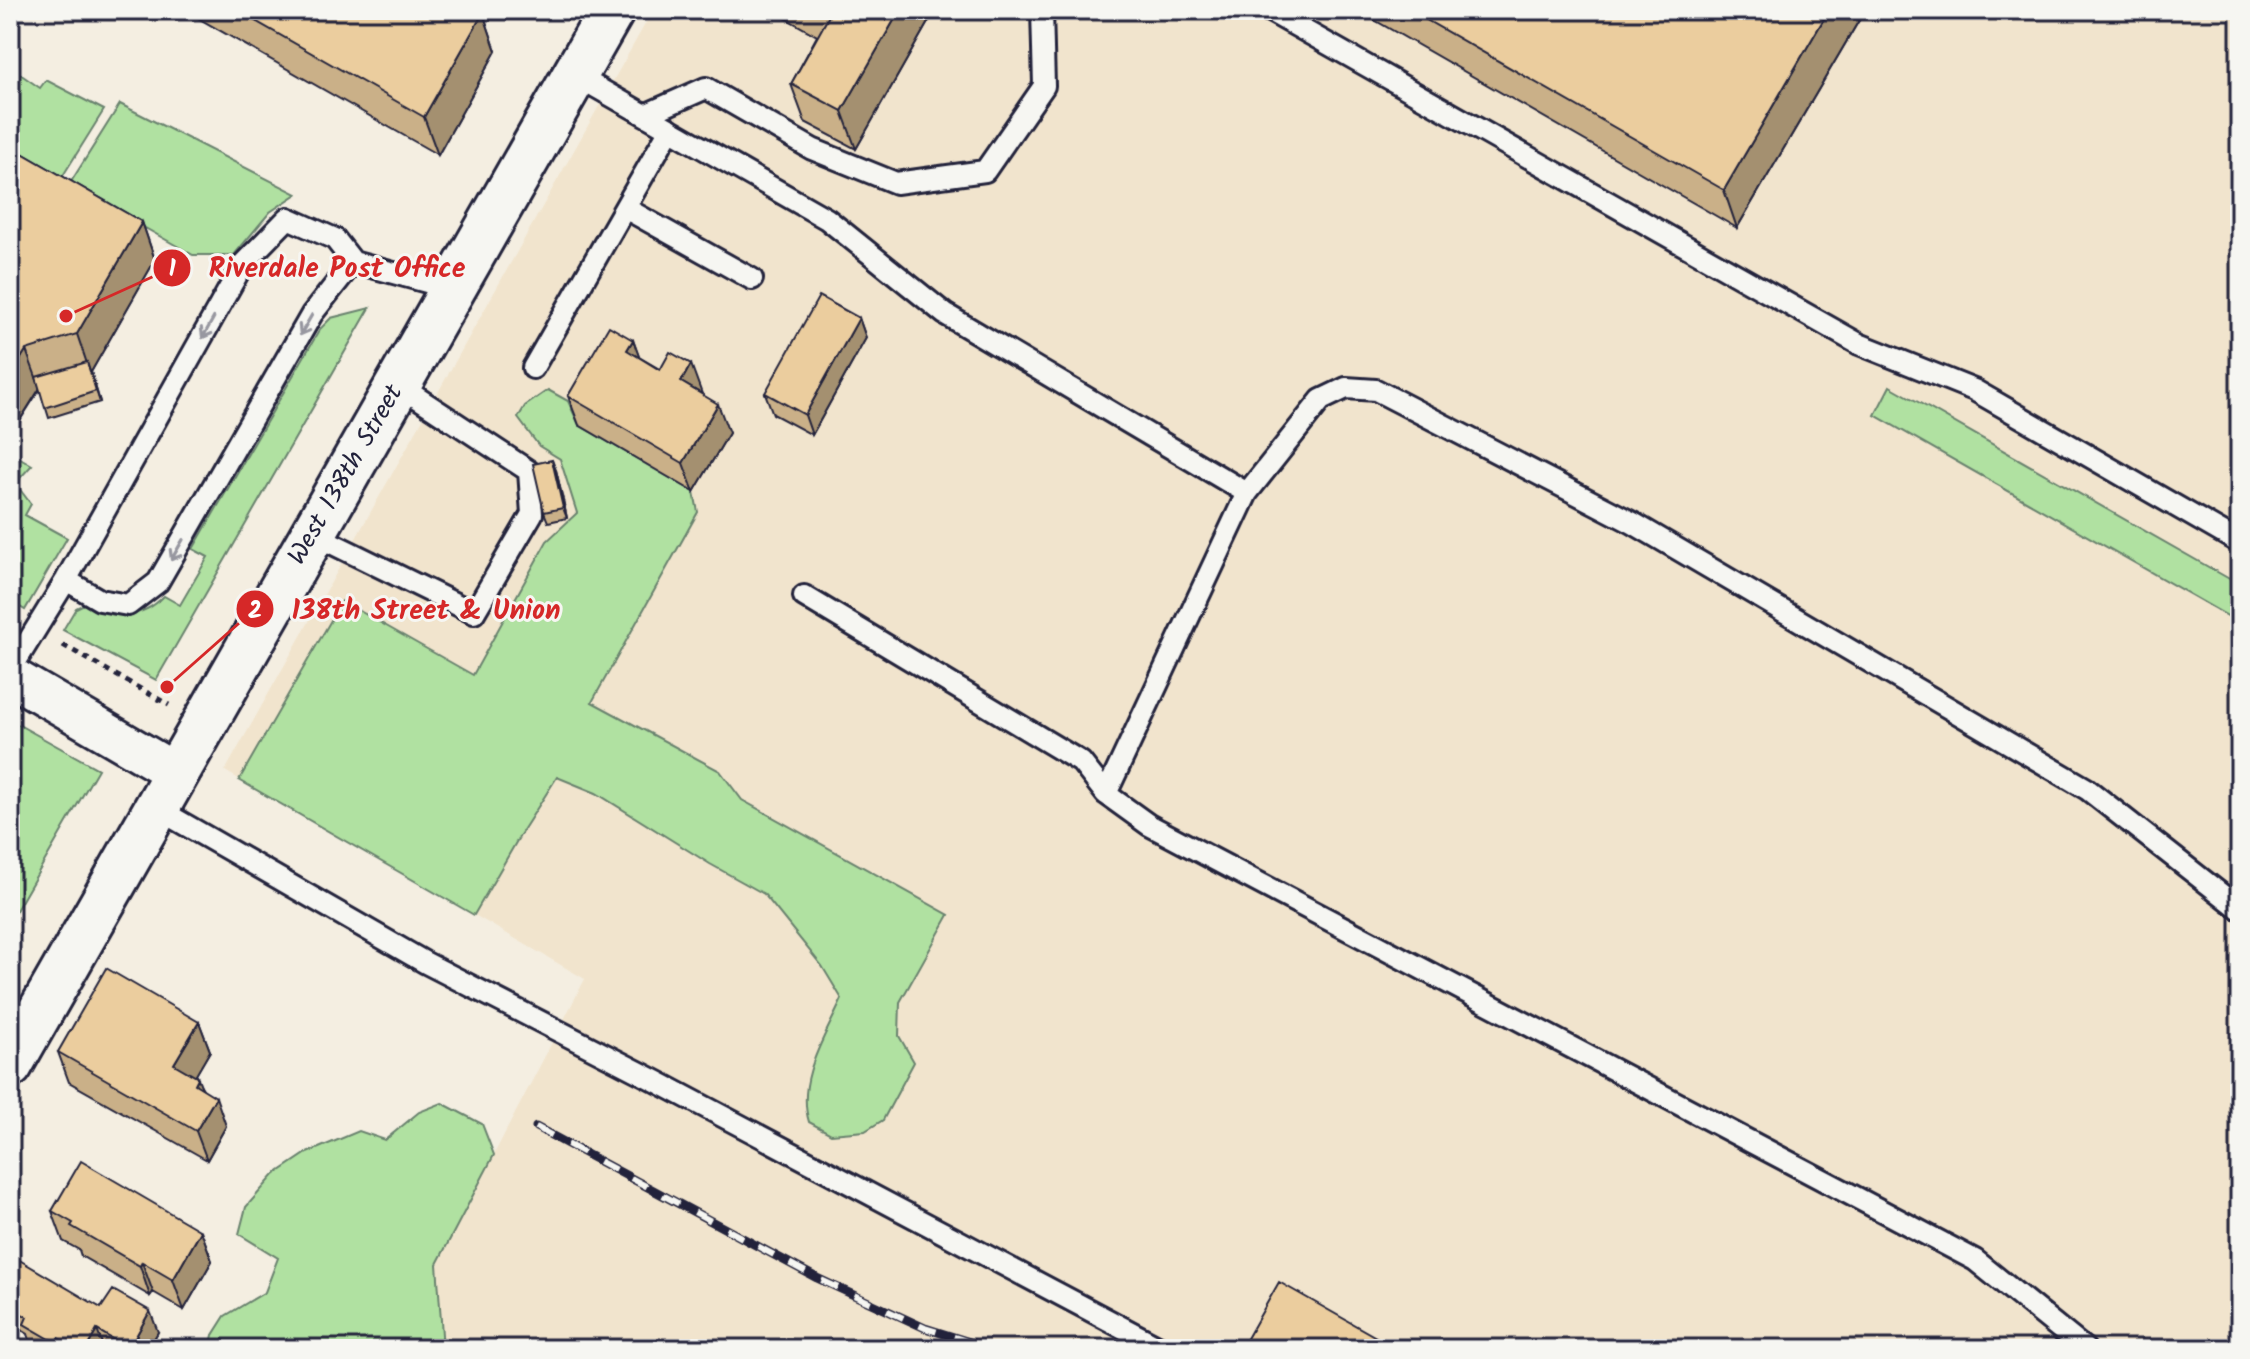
<svg xmlns="http://www.w3.org/2000/svg" width="2250" height="1359" font-family="Kalam,sans-serif">
	<rect width="100%" height="100%" fill="#f4eee1"/>
	<filter id="ink" filterUnits="userSpaceOnUse"><feTurbulence type="fractalNoise" baseFrequency=".0125" numOctaves="2"/><feDisplacementMap in="SourceGraphic" scale="16" xChannelSelector="R" yChannelSelector="G"/><feConvolveMatrix kernelMatrix="1 2 1 2 8 2 1 2 1" color-interpolation-filters="sRGB"/></filter>
	<g filter="url(#ink)">
		<path fill="#f1e4cd" d="M653,10H2240V1349H443L437,1264L585,979L225,771Z"/>
		<path fill="#b0e1a1" stroke="#69826e" stroke-width="2" d="M10,67L40,88L46,80L104,110L49,198L10,176Z
			M120,104L297,194L270,212L234,255H193L69,185Z
			M370,308L156,680L63,630L76,608L86,603C115,618 141,620 164,596L180,605L208,557L193,549L320,329L331,318Z
			M1890,386L2240,585V623L1875,415Z
			M548,390L568,401L579,425L694,492L698,512L592,702L720,771L742,800L949,915L900,1002L899,1036L914,1062L883,1120L865,1131L831,1134L809,1122C796,1080 825,1037 842,999L822,966L764,894L710,864L596,793L557,777L522,832L474,915L239,780L342,601L473,675L547,541L577,513L560,459L539,446L518,418L525,406Z
			M10,452L32,465L20,478L18,487L31,504L25,515L67,538L25,610L10,601Z
			M10,720L98,769L10,921Z
			M442,1103L482,1124L494,1155L437,1264L443,1349H210L213,1335L225,1316L265,1292L278,1258L239,1234L246,1207L274,1175L307,1153L359,1131L385,1140L419,1112Z"/>
		<g fill="none" stroke-linecap="round" stroke-linejoin="round">
			<defs>
				<path id="service" d="M1268,10L1859,344L1974,390L2240,543
					M575,75L827,219L945,314L1247,493
					M645,115L706,88L812,149L896,183L985,171L1044,86L1042,10
					M625,208L752,279
					M533,368L670,129
					M313,534L474,613L532,514L529,471L398,385
					M66,580L100,600L128,605L158,582L312,314L353,262
					M804,596L1081,762L1106,794
					M10,671L66,580L243,264L288,218L335,239L353,262L453,289
					M156,808L426,963L656,1081L1163,1349
					M2085,1349L1975,1260L1149,825L1106,794L1247,493L1321,400L1346,388L1376,390L1633,523L2087,789L2240,909"/>
				<path id="minor" d="M10,676L176,773"/>
				<path id="tertiary" d="M10,1065L612,10"/>
			</defs>
			<use href="#service" stroke="#22223b" stroke-width="26"/>
			<use href="#minor" stroke="#22223b" stroke-width="44"/>
			<use href="#tertiary" stroke="#22223b" stroke-width="50"/>
			<path stroke="#22223b" stroke-width="5" stroke-dasharray="6 6" stroke-linecap="butt" d="M63,645L169,705"/>
			<use href="#service" stroke="#f6f6f2" stroke-width="20"/>
			<use href="#minor" stroke="#f6f6f2" stroke-width="38"/>
			<use href="#tertiary" stroke="#f6f6f2" stroke-width="44"/>
			<defs>
				<path id="rail" d="M536,1127L817,1278L925,1328L992,1349"/>
			</defs>
			<use href="#rail" stroke="#22223b" stroke-width="9"/>
			<use href="#rail" stroke="#f6f6f2" stroke-width="6" stroke-dasharray="18" stroke-linecap="butt"/>
		</g>
		<path fill="#cab088" stroke="#22223b" stroke-width="2" d="M184,10H477L483,13L496,51L438,155Z
			M771,10H935L856,149L805,122L791,84L817,36Z
			M1357,10H1865L1737,228Z
			M10,146L142,222L155,260L91,372L100,402L49,418L40,389L10,436Z
			M859,318L866,338L812,435L773,414L765,393Z
			M633,340L639,357L702,394L729,433L694,492L579,425L568,396Z
			M556,470L567,518L548,522L544,512Z
			M199,1022L210,1051L195,1076L226,1126L207,1160L69,1082L58,1052Z
			M52,1211L201,1231L212,1261L184,1310L153,1292L150,1296L81,1256L79,1250L63,1241Z
			M10,1268L101,1308L158,1332L148,1349H40L31,1344L28,1334L10,1323Z"/>
		<path fill="#a4906f" stroke="#22223b" stroke-width="2" d="M900,10H935L856,149L842,111Z
			M1829,10H1865L1737,228L1724,190Z
			M483,13L496,51L438,155L424,117Z
			M142,222L155,260L91,372L100,402L77,334Z
			M859,318L866,338L812,435L805,415Z
			M633,340L644,370L627,350Z
			M26,350L40,388L10,436V376Z
			M691,364L702,394L681,382Z
			M718,404L729,433L694,492L683,463Z
			M552,460L556,470L567,518L563,508Z
			M199,1022L210,1051L185,1094L174,1064Z
			M198,1078L209,1107L195,1084Z
			M216,1097L226,1126L207,1160L196,1131Z
			M201,1231L212,1261L184,1310L173,1280Z
			M142,1262L153,1292L150,1296L140,1266Z
			M150,1311L158,1332L148,1349H129Z
			M97,1330L104,1349H86Z
			M58,1338L62,1349H58L55,1342Z"/>
		<path fill="#ebcd9e" stroke="#22223b" stroke-width="2" d="M236,10H477L483,13L424,117Z
			M824,10H900L842,111L791,84L830,14Z
			M1409,10H1829L1724,190Z
			M10,146L142,222L77,334L26,350L10,376Z
			M819,296L859,318L805,415L765,393Z
			M609,326L633,340L627,350L660,370L670,352L691,364L681,382L718,404L683,463L568,396Z
			M87,362L96,391L45,408L36,377Z
			M552,460L563,508L544,512L533,464Z
			M106,968L199,1022L174,1064L198,1078L195,1084L216,1097L196,1131L58,1052Z
			M81,1161L201,1231L173,1280L142,1262L140,1266L71,1226L73,1223L52,1211Z
			M16,1258L101,1308L113,1290L150,1311L129,1349L97,1330L86,1349H77L58,1338L55,1342L24,1324L27,1317L10,1307V1268Z
			M1279,1282L1397,1349H1241Z"/>
		<defs><path id="oneway-shaft" d="M-6 0H5M1.5-3L5.5 0L1.5 3" fill="none" stroke-width="1.6" stroke-linecap="round" stroke-linejoin="round" transform="scale(2)"/></defs>
		<g stroke="#9797a0">
			<use href="#oneway-shaft" transform="translate(306 325) rotate(120)"/>
			<use href="#oneway-shaft" transform="translate(208 328) rotate(119)"/>
			<use href="#oneway-shaft" transform="translate(177 550) rotate(120)"/>
		</g>
	</g>
	<g text-anchor="middle" dominant-baseline="central" stroke-width="6" stroke-linejoin="round" paint-order="stroke">
		<g font-size="26" fill="#22223b" stroke="#f6f6f2">
			<text transform="translate(346 475) rotate(-60)">West 138th Street</text>
		</g>
	</g>
	<path fill="none" stroke="#d62828" stroke-width="3" d="M66 316L172 268M167 687L255 609"/>
	<g fill="#d62828" stroke="#f6f6f2" stroke-width="3">
		<circle cx="66" cy="316" r="8"/>
		<circle cx="167" cy="687" r="8"/>
		<circle cx="172" cy="268" r="20"/>
		<circle cx="255" cy="609" r="20"/>
	</g>
	<g font-size="24" text-anchor="middle" font-weight="bold" fill="#fff">
		<text x="172" y="276">1</text>
		<text x="255" y="618">2</text>
	</g>
	<g font-size="28" text-anchor="middle" font-weight="bold" fill="#d62828" stroke="#f6f6f2" stroke-width="6" stroke-linejoin="round" paint-order="stroke">
		<text x="337" y="277">Riverdale Post Office</text>
		<text x="426" y="619">138th Street &amp; Union</text>
	</g>
	<rect width="2250" height="1359" fill="none" stroke="#f6f6f2" stroke-width="40"/>
	<rect x="20" y="20" width="2210" height="1319" fill="none" stroke="#22223b" stroke-width="3" filter="url(#ink)"/>
</svg>
